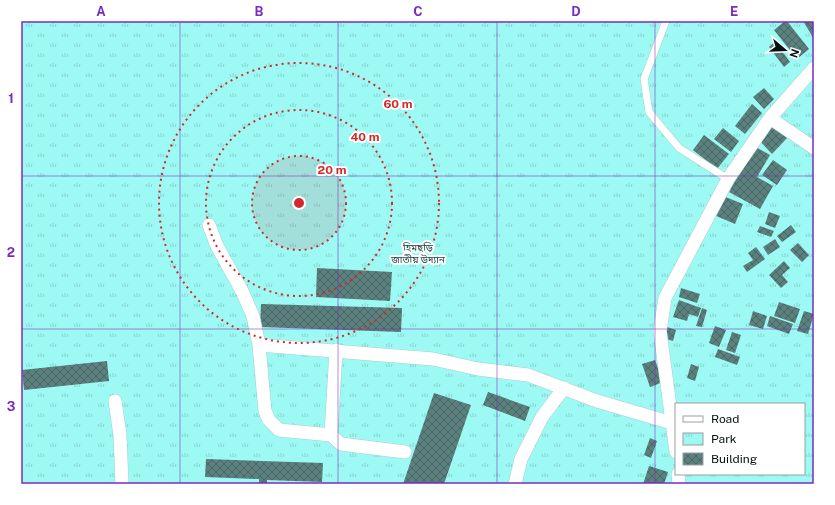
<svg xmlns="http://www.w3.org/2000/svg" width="835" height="505" font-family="'Public Sans','Noto Sans Bengali',sans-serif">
	<defs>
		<pattern id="park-tufts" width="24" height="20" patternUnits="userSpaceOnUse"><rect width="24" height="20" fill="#9df9f3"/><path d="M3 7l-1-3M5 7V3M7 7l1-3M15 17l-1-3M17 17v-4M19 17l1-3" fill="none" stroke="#86d4cf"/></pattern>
		<pattern id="building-cross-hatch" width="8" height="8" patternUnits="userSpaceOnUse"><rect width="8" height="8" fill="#5b807d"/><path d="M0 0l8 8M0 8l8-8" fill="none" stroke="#496765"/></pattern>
	</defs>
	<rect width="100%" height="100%" fill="#defefb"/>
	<path fill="url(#park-tufts)" fill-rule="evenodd" d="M21,21H814V484H21ZM676,404H804V474H676Z"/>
	<path fill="url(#building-cross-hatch)" d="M785,21H787L809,49L797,59L774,30Z
		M803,21H814V39Z
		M775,42L790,62L784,67L769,47Z
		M764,88L774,99L764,109L753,97Z
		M752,104L762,113L745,134L735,126Z
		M773,124L787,138L772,154L758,139Z
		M723,128L739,141L731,152L714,139Z
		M704,135L729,154L717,169L693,150Z
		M754,146L770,155L757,177L773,186L760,209L729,192Z
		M773,160L787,170L777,185L762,175Z
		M723,196L743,204L735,224L714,215Z
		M769,212L780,216L775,228L765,224Z
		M791,225L796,232L782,242L777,236Z
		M760,226L774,231L771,237L757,232Z
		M775,239L780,247L768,255L763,247Z
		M798,243L809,255L802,262L790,250Z
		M756,247L765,259L747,272L743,266L753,260L748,253Z
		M784,261L790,268L782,275L788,282L781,288L769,275Z
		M317,268L392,272L390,301L316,297Z
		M681,288L700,294L697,303L679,297Z
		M679,300L701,308L698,317L689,314L687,321L673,317Z
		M779,302L800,309L795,323L774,316Z
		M261,304L402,308L401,332L260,327Z
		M702,308L707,310L702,327L696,326Z
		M753,311L767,316L763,329L749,325Z
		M804,311L814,314L808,334L797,331Z
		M770,316L793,324L789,334L767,326Z
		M715,326L726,330L719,347L709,343Z
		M667,327L676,330L673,341L663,338Z
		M732,332L741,335L735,353L726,350Z
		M718,349L740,357L737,365L715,357Z
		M655,360L663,382L650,387L642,364Z
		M107,361L109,381L24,390L22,370Z
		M691,364L699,367L695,381L687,378Z
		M488,392L530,407L525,421L483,405Z
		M434,393L471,405L444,484H403Z
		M650,438L657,441L651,458L644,455Z
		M206,459L323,463L322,482L267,480V484H259V479L205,477Z
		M649,466L668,472L664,484H643Z"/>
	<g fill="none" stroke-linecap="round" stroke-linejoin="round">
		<defs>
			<path id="service" d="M666,21L644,79L649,112L679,148L728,179"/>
			<path id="minor" d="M770,118L814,148
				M209,225L217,246L242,291L253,316L259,345L265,411L269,420L279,430L331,435
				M259,345L433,359L478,369L528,375L597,401L672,423
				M336,350L331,435L341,444L405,452
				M115,401L120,435L122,484
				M676,452L660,331L665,298L728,179L770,118L814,68
				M678,474L679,484
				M515,484L521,459L542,417L564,388"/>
		</defs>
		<use href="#service" stroke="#a9d0cd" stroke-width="8"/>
		<use href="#minor" stroke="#a9d0cd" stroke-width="14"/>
		<use href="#service" stroke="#fff" stroke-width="7"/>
		<use href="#minor" stroke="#fff" stroke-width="13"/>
	</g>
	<path fill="none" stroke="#7b2cbf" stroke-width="1" stroke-opacity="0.55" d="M180,21V484M338,21V484M497,21V484M655,21V484M21,176H814M21,329H814"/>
	<circle cx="299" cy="203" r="47" fill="#d62828" fill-opacity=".12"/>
	<g fill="none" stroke="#d62828" stroke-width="2" stroke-dasharray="2 4">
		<circle cx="299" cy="203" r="47"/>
		<circle cx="299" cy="203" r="93"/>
		<circle cx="299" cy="203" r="140"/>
	</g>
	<g text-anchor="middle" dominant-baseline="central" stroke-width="4" stroke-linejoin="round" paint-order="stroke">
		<g font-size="10" fill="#1a4644" stroke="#fff">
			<text x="418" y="247">হিমছড়ি<tspan x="418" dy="12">জাতীয় উদ্যান</tspan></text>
		</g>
	</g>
	<circle cx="299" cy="203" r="6" fill="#d62828" stroke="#fff" stroke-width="2"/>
	<g font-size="12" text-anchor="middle" font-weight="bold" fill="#d62828" stroke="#fff" stroke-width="4" stroke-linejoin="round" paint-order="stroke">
		<text x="398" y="108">60 m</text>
		<text x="365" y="141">40 m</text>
		<text x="332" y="174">20 m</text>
	</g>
	<rect width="835" height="505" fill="none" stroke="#ffffff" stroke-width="44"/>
	<rect x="675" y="403" width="130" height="72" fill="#ffffff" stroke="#9ba09f"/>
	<rect x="683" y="416" width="20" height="6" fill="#ffffff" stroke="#9ba09f"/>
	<text x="711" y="423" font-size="12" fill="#041110">Road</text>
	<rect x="683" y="433" width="20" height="12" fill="url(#park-tufts)" stroke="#9ba09f"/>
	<text x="711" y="443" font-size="12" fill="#041110">Park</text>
	<rect x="683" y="453" width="20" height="12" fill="url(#building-cross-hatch)" stroke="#9ba09f"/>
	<text x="711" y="463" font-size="12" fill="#041110">Building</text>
	<g transform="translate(785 50) rotate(109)" stroke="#ffffff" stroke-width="3" paint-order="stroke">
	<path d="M0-3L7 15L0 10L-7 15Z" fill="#041110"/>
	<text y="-6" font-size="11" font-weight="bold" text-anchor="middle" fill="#041110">N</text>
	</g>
	<rect x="22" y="22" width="791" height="461" fill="none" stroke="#7b2cbf" stroke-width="1.5"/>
	<g font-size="13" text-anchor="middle" font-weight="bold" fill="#7b2cbf">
		<text x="101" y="16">A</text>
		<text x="259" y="16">B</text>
		<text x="418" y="16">C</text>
		<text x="576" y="16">D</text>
		<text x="734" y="16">E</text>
		<text x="11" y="103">1</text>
		<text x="11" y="257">2</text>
		<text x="11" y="411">3</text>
	</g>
</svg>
